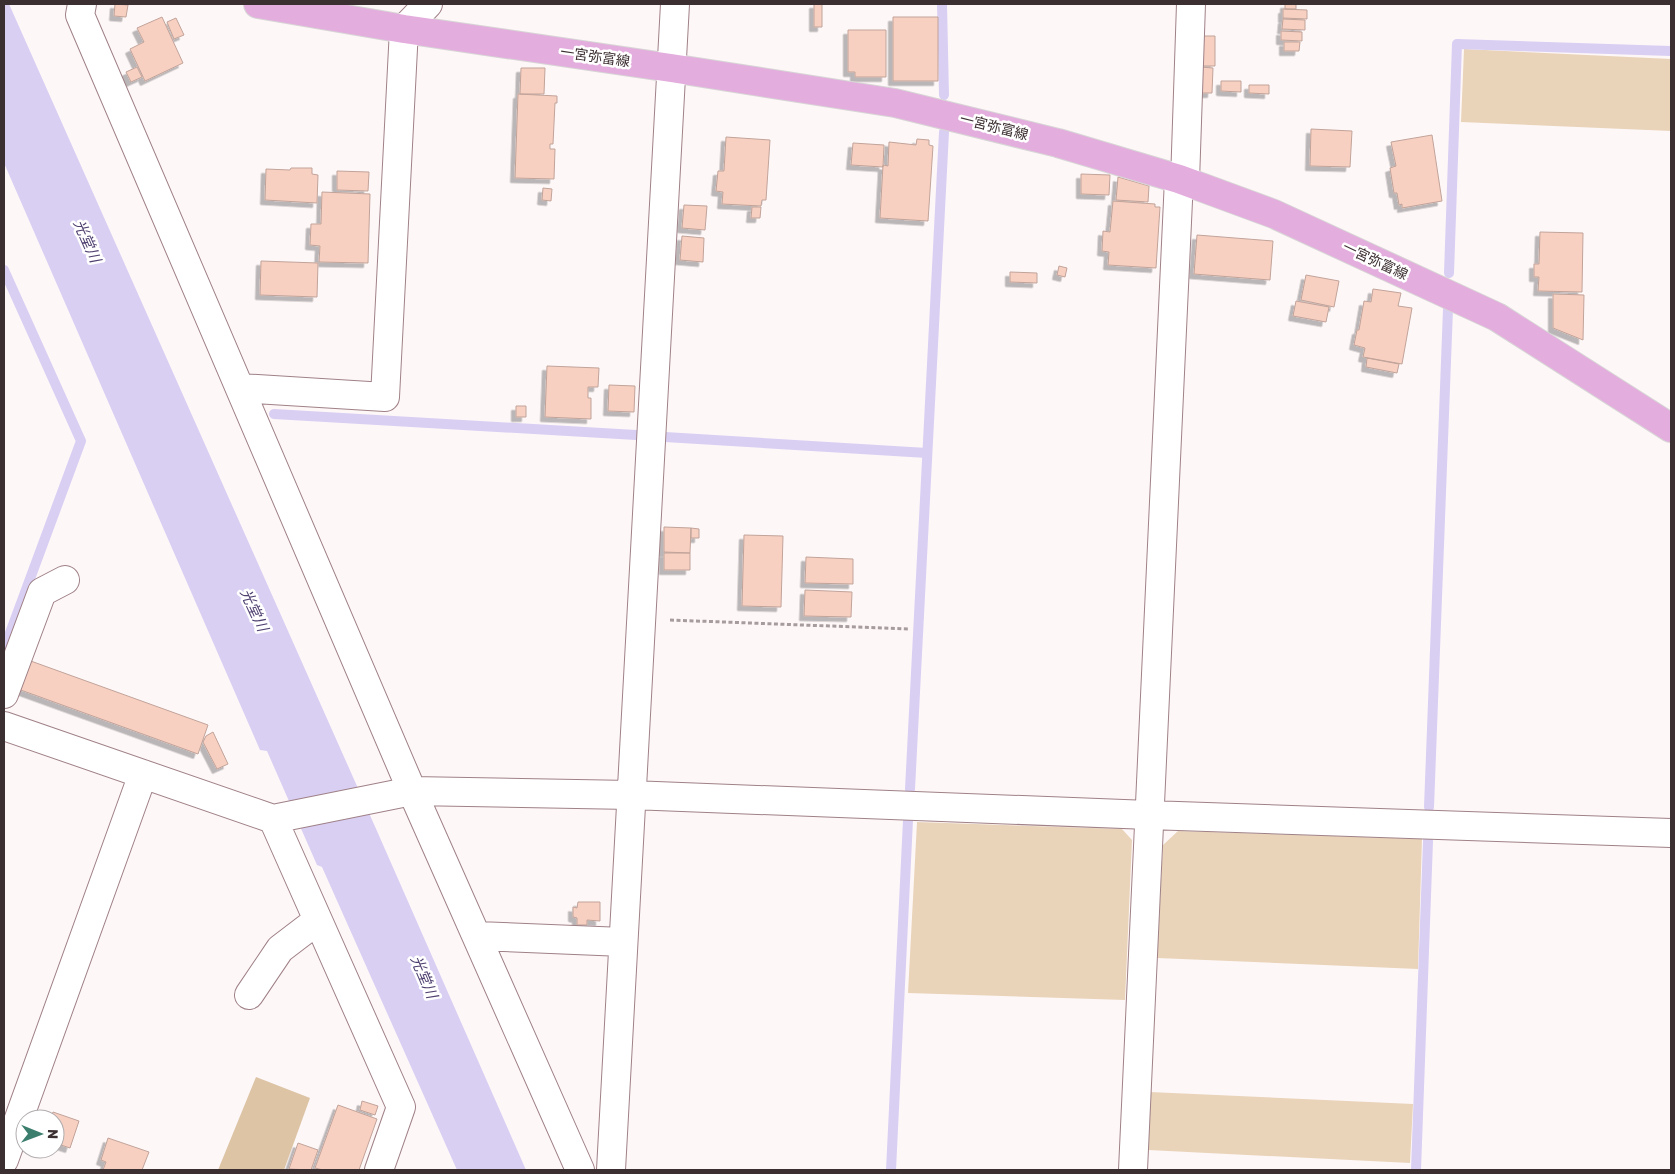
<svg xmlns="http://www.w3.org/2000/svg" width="1675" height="1174" font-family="Rubik,'Noto Sans JP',sans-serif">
	<defs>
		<filter id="shadow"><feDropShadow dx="-4.5" dy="4.5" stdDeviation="0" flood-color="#0004"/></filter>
	</defs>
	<rect width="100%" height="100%" fill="#fef7f8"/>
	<path fill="#e9d4ba" d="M1464,49L1671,59V131L1461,122Z
		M917,822L1122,829L1132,840L1125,1000L908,993Z
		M1178,831L1422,839L1418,969L1157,958L1163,845Z
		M1150,1092L1413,1104L1410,1163L1148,1150Z"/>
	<path fill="#dcc4a5" d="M256,1077L310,1098L284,1170H218Z"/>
	<path fill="#d9cff3" d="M4,4H9L377,831L526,1170H457L322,867L317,865L267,751L260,750L4,163Z"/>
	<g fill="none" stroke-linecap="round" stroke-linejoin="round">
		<path stroke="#d9cff3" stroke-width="10" d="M942,4L944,95
			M4,270L81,441L4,649
			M1449,273L1457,44L1671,51
			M274,414L636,435
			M665,437L927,453
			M910,789L944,132
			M1429,807L1448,309
			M891,1170L908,820
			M1416,1170L1428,841"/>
	</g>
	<path fill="#f8d0c2" stroke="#c1a399" filter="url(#shadow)" d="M115,4L128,5L126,17L114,16Z
		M814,4H822V27H814Z
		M1285,4H1296V9H1285Z
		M1283,9L1307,10V19L1283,18Z
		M162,17L183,63L145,81L130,49L144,42L137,28Z
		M893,17H938V81H893Z
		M176,18L184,35L174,39L167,22Z
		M1283,19L1305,20V30L1282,29Z
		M848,30H886V77H855V72H848Z
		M1281,31L1302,32V41L1281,40Z
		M1203,36H1215V66H1202Z
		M1284,42H1300L1299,51H1284Z
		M137,67L142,77L131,82L126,72Z
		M1201,67L1213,68L1212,93H1200Z
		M521,68H545L544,94H520Z
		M1221,81H1241V92L1221,91Z
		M1249,85H1269V94L1249,93Z
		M518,94L557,96V103H555L553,144H550V149H555L554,179L515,178Z
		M1311,129L1352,131L1350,167L1310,166Z
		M1432,135L1442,201L1402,208V204L1399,205L1397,193H1394L1390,168L1396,166L1391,142Z
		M726,137L770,140L766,200H762L761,206L722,204L723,192L716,191L718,171H724Z
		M917,139L929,140V145L933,146L928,221L880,218L883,165L888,166L889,142L916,145Z
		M853,143L884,145L883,167L851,165Z
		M291,168H312V174L318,175L317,203L265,200L266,169L290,170Z
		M337,171L369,172L368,191L337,190Z
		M1081,174L1110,175L1109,195L1081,194Z
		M1118,177L1149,186L1148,202L1116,200Z
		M543,188L552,189L551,201L542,200Z
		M322,192L370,194L368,263L319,262L320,246L310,245L311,224H321Z
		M1113,201L1155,204V207H1160L1156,268L1108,265L1109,252L1102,251L1103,231L1110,232Z
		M684,205L707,206L705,230L682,228Z
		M752,207H761L760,218H751Z
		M1540,232L1583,233L1582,292L1538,291L1539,277H1534V264H1539Z
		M1197,235L1273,241L1270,280L1194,274Z
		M682,236L704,238L703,262L680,260Z
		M261,261L318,263L317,297L260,295Z
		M1059,266L1067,268L1065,277L1057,275Z
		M1010,272L1037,273V283L1010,282Z
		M1306,275L1339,281L1334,307L1301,300Z
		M1373,289L1401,293L1398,306L1412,308L1402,364L1363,357L1365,348L1354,345L1357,330H1359L1364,301L1371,302Z
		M1553,294L1584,295L1583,340L1553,328Z
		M1296,301L1329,307L1326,322L1293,316Z
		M1367,358L1399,364L1397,373L1366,367Z
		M547,366L599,368L598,387H588V398H591V419L545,417Z
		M609,385L635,386L634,412L608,411Z
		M516,406H526V417H516Z
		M664,527L691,528L690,553L664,552Z
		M691,528L699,529V538H691Z
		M744,535L783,536L781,607L742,606Z
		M664,553H690V570H664Z
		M806,557L853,559V584L805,583Z
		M805,590L852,592L851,617L804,616Z
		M28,660L208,725L198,754L18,689Z
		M213,732L228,764L217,769L203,742L206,736Z
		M578,902H600V921L587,920V925H577V918L573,917V907L577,908Z
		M362,1101L378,1106L375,1115L360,1110Z
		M338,1105L377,1119L359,1170H323L315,1168Z
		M53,1112L79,1121L70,1148L55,1143V1119H50Z
		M108,1138L149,1152L142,1170H103L106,1162L101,1160Z
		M298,1143L318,1150L311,1170L289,1169Z"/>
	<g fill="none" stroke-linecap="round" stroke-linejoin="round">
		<defs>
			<path id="minor" d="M82,4L80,15L412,791L580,1170
				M1185,181L1191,4
				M240,388L385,397L404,29L428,4
				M4,694L42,592L65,580
				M4,726L273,819L412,791L631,795L1149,815L1671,833
				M273,819L401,1107L379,1170
				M477,936L623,942
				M249,995L280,949L318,920
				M4,1160L143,774
				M611,1170L675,4
				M1133,1170L1179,179"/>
			<path id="major" d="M258,4L404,29L671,68L895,103L1058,143L1179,179L1274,214L1497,317L1671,428"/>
		</defs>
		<use href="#minor" stroke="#9f8187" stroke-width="30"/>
		<use href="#major" stroke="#d8d5d6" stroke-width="30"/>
		<path stroke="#a69c9d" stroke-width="3" stroke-dasharray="4 2.5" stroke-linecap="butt" d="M670,620L909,629"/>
		<use href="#minor" stroke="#fff" stroke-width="28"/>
		<use href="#major" stroke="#e3addd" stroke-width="28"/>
	</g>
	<g text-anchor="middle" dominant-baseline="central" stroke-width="5" stroke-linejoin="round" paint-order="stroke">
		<g font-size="14" fill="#3c2f31" stroke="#fff">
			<text transform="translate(595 57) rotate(8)">一宮弥富線</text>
			<text transform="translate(994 127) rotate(14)">一宮弥富線</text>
			<text transform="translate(1375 261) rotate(25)">一宮弥富線</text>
		</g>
		<g font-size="15" font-style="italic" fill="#4f4070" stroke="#fff">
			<text transform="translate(87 241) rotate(66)">光堂川</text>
			<text transform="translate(254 610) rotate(65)">光堂川</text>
			<text transform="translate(424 977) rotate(67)">光堂川</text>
		</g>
	</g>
	<rect width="1675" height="1174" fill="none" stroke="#3c2f31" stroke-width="10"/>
	<g transform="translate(40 1134) rotate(91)"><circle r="24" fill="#ffffff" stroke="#b1acad"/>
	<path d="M0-4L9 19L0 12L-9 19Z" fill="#3c7e6e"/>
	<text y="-8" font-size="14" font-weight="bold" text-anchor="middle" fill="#3c2f31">N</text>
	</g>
</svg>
